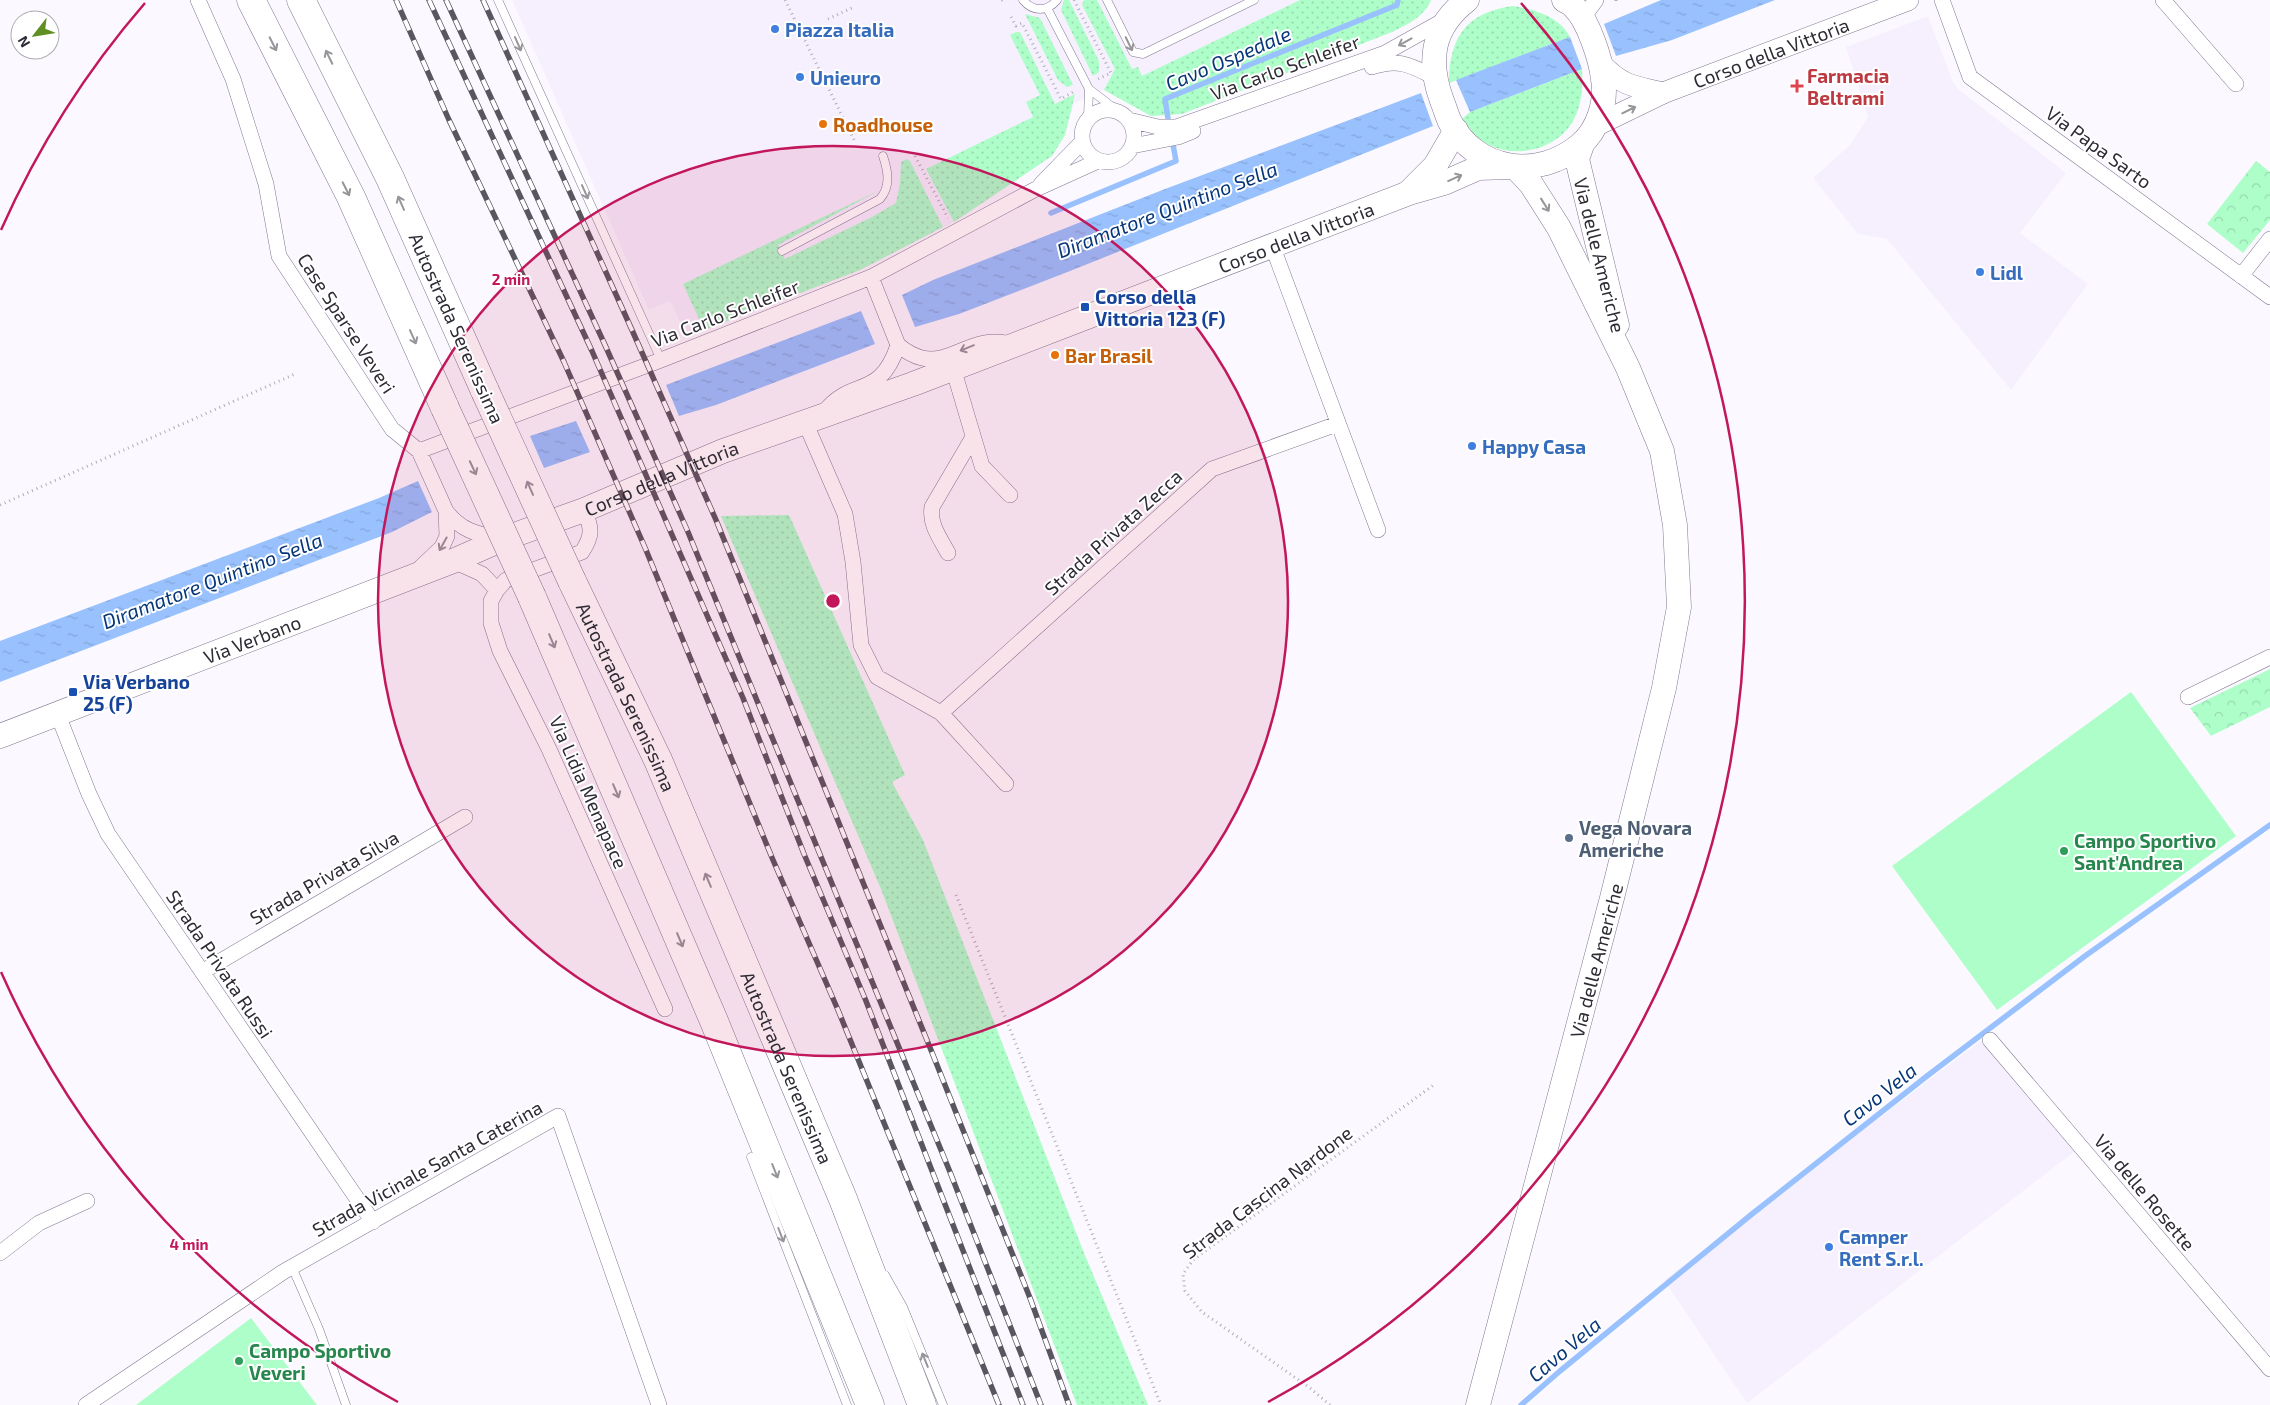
<svg xmlns="http://www.w3.org/2000/svg" width="2270" height="1405" font-family="'Exo 2',sans-serif">
	<defs>
		<pattern id="grass-dots" width="8" height="8" patternUnits="userSpaceOnUse" patternTransform="scale(1.25)"><rect width="8" height="8" fill="#aefec9"/><path d="M2 2h.1M6 6h.1" fill="none" stroke="#96daad" stroke-width="1.8" stroke-linecap="round"/></pattern>
		<pattern id="forest-crowns" width="20" height="18" patternUnits="userSpaceOnUse" patternTransform="scale(1.25)"><rect width="20" height="18" fill="#aefec9"/><path d="M2 6a3 3 0 1 1 6 0M12 15a3 3 0 1 1 6 0" fill="none" stroke="#96daad"/></pattern>
		<pattern id="water-ripples" width="26" height="14" patternUnits="userSpaceOnUse" patternTransform="scale(1.25)"><rect width="26" height="14" fill="#98c1fe"/><path d="M2 4q2-2 4 0t4 0M15 11q2-2 4 0t4 0" fill="none" stroke="#83a6da"/></pattern>
	</defs>
	<rect width="100%" height="100%" fill="#fbf9ff"/>
	<path fill="#f6f0fe" d="M512,0H1431L1429,5L1412,22L1392,32L1182,114L1151,116L1104,90L1074,103L1065,135L1052,156L954,222L860,270L707,330L685,332L670,301L649,310Z
		M1928,16L1953,82L1958,89L2066,173L2020,233L2088,284L2011,390L1887,239L1858,234L1813,178L1850,145L1868,117L1846,47Z
		M1982,1040L2078,1149L1747,1403L1664,1280Z"/>
	<path fill="url(#grass-dots)" d="M1064,0H1069L1099,61V72L1093,76L1061,10Z
		M1084,0H1097L1132,69L1138,67L1142,76L1300,0H1431C1425,16 1407,25 1392,32L1182,114L1151,116L1104,90L1115,69L1082,5Z
		M1513,6C1534,9 1560,17 1570,37L1449,83C1449,37 1467,12 1513,6Z
		M1025,14L1040,18L1073,85L1067,87L1058,80Z
		M1016,32H1020L1055,104L1075,94L1065,135L1052,156L954,222L926,169L1033,117L1026,102L1040,95L1010,35Z
		M1582,69C1583,87 1582,105 1573,121C1557,149 1518,159 1489,145C1477,139 1470,129 1462,119L1470,112Z
		M907,159L910,161L943,227L860,270L704,330L683,284L880,190L778,245L785,259L872,217L896,203L900,184L901,162Z
		M789,515L905,775L892,782L923,840L1084,1253L1148,1405H1077L881,889L721,516Z"/>
	<path fill="url(#forest-crowns)" d="M2256,161L2270,172V220L2243,253L2207,224Z
		M2270,669V707L2211,736L2190,708Z"/>
	<path fill="#aefec9" d="M2131,692L2236,836L1997,1010L1892,866Z
		M251,1318L317,1405H136Z"/>
	<path fill="url(#water-ripples)" d="M1661,0H1775L1672,40L1616,56L1604,24Z
		M1570,37L1582,69L1470,112L1456,80Z
		M1421,93L1433,126L1070,271L959,314L915,327L902,295L933,280L1165,189Z
		M861,311L875,344L716,405L679,416L666,385Z
		M576,421L590,452L544,468L530,436Z
		M418,481L432,512L392,532L0,682V641L379,498Z"/>
	<g fill="none" stroke-linecap="round" stroke-linejoin="round">
		<path stroke="#98c1fe" stroke-width="5.5" d="M1169,125L1165,99L1397,5L1398,0
			M1051,213L1176,161L1172,139
			M1521,1405L1560,1371L1752,1214L1927,1076L2085,956L2270,825"/>
		<defs>
			<path id="lane" d="M498,0L661,360
				M1023,0C1033,12 1047,12 1057,0
				M1107,0L1133,52L1143,54L1254,0
				M1047,8L1089,89
				M1088,118L1089,89L1119,112
				M782,251L880,199C891,186 888,171 883,156
				M751,1157L847,1405
				M292,1267L319,1329L346,1405
				M885,1275L903,1307L943,1405"/>
			<path id="street" d="M198,0L233,79L266,184L279,256L392,429L419,451L446,511
				M1942,0L1970,77L2270,297
				M2163,0L2236,84
				M1582,19L1596,0
				M1372,67C1399,58 1410,65 1434,77
				M1082 136a26 26 0 1 1 52 0a26 26 0 1 1-52 0Z
				M1129,120L1158,127H1176L1385,53L1446,19
				M1132,146L1178,137L1193,131
				M1041,184L1082,142
				M1272,245L1378,530
				M2241,276L2270,239
				M871,277L898,345
				M953,368L982,466L1010,495
				M825,411C852,377 880,400 898,345C904,350 914,356 922,358C952,365 972,334 1010,344
				M805,422L845,514L853,562L861,645L877,677L941,713L1006,784
				M419,451L661,360L871,277L1034,190L1098,161
				M584,510C592,528 593,535 582,552L506,580L497,590L491,601V623L500,651L549,749L665,1009
				M948,553C940,538 929,524 932,507L973,437
				M453,561L482,574L497,590
				M421,567L442,547L447,536L446,511C461,531 477,534 501,539
				M2188,697L2270,657
				M941,713L1212,469L1337,424
				M58,715L89,794L108,834L373,1222
				M202,972L465,817
				M1990,1040L2270,1369
				M0,1253L39,1223L87,1201
				M86,1405L283,1272L558,1116L659,1405"/>
			<g id="secondary">
				<path d="M1602,65C1624,87 1634,86 1663,93"/>
				<path id="s1" d="M1595,126L1663,93L1908,0"/>
			</g>
			<g id="primary">
				<path d="M1467,0C1432,27 1427,60 1442,101C1445,108 1447,116 1450,122C1477,172 1538,180 1580,145C1598,130 1607,102 1603,79C1601,60 1588,19 1573,6C1571,3 1567,2 1564,0"/>
				<path d="M1583,142L1577,159L1617,325"/>
				<path d="M1409,192L1435,166L1456,130"/>
				<path id="s2" d="M0,736L453,561L503,539L584,510L723,451L913,384L1409,193L1444,183L1478,168L1511,167"/>
				<path id="s3" d="M1478,1405L1612,898L1664,688L1679,607L1675,525L1662,451L1628,368L1559,228L1531,184L1515,167"/>
			</g>
			<g id="highway">
				<path d="M251,0L351,197L445,408"/>
				<path d="M301,0L390,178L485,391"/>
				<path id="s4" d="M572,581L658,760L843,1199L922,1405"/>
				<path d="M532,597L714,1021L870,1405"/>
			</g>
		</defs>
		<use href="#lane" stroke="#827890" stroke-width="9"/>
		<use href="#street" stroke="#827890" stroke-width="16"/>
		<use href="#secondary" stroke="#827890" stroke-width="22"/>
		<use href="#primary" stroke="#827890" stroke-width="25"/>
		<use href="#highway" stroke="#827890" stroke-width="29"/>
		<path stroke="#b0aeb5" stroke-width="3" stroke-dasharray="1 4" stroke-linecap="butt" d="M785,0L855,142
			M1002,0L1004,2
			M1074,0L1111,73L1098,79
			M1616,0V2
			M1011,17L1016,26L1022,23L1061,99L1075,91
			M828,19L854,7
			M915,156L948,218
			M0,505L295,374
			M956,895L1161,1405
			M1330,1405L1310,1388L1202,1312L1185,1291L1183,1274L1193,1260L1435,1084"/>
		<use href="#lane" stroke="#fff" stroke-width="8"/>
		<use href="#street" stroke="#fff" stroke-width="15"/>
		<use href="#secondary" stroke="#fff" stroke-width="21"/>
		<use href="#primary" stroke="#fff" stroke-width="24"/>
		<use href="#highway" stroke="#fff" stroke-width="28"/>
		<defs>
			<path id="rail" d="M396,0L449,120L564,362L646,550L773,860L838,1010L999,1405
				M429,0L592,351L743,698L804,854L866,1001L1023,1405
				M446,0L605,345L688,532L950,1172L1041,1405
				M483,0L632,330L716,520L933,1055L1030,1298L1069,1405"/>
		</defs>
		<use href="#rail" stroke="#59565f" stroke-width="5.5"/>
		<use href="#rail" stroke="#fff" stroke-width="4" stroke-dasharray="11" stroke-linecap="butt"/>
		<defs>
			<path id="highway-bridge" d="M485,391L572,581
				M445,408L532,597"/>
		</defs>
		<use href="#highway-bridge" stroke="#827890" stroke-width="29" stroke-linecap="butt"/>
		<use href="#highway-bridge" stroke="#fff" stroke-width="28"/>
	</g>
	<defs><path id="oneway-shaft" d="M-6 0H5M1.5-3L5.5 0L1.5 3" fill="none" stroke-width="1.6" stroke-linecap="round" stroke-linejoin="round" transform="scale(1.25)"/></defs>
	<g stroke="#97959a">
		<use href="#oneway-shaft" transform="translate(1405 42) rotate(151)"/>
		<use href="#oneway-shaft" transform="translate(273 44) rotate(63)"/>
		<use href="#oneway-shaft" transform="translate(518 44) rotate(66)"/>
		<use href="#oneway-shaft" transform="translate(1129 44) rotate(64)"/>
		<use href="#oneway-shaft" transform="translate(329 57) rotate(-116)"/>
		<use href="#oneway-shaft" transform="translate(1629 110) rotate(-26)"/>
		<use href="#oneway-shaft" transform="translate(1455 178) rotate(-24)"/>
		<use href="#oneway-shaft" transform="translate(346 189) rotate(63)"/>
		<use href="#oneway-shaft" transform="translate(585 192) rotate(66)"/>
		<use href="#oneway-shaft" transform="translate(401 203) rotate(-114)"/>
		<use href="#oneway-shaft" transform="translate(1545 205) rotate(58)"/>
		<use href="#oneway-shaft" transform="translate(413 337) rotate(66)"/>
		<use href="#oneway-shaft" transform="translate(967 348) rotate(158)"/>
		<use href="#oneway-shaft" transform="translate(473 468) rotate(65)"/>
		<use href="#oneway-shaft" transform="translate(530 488) rotate(-114)"/>
		<use href="#oneway-shaft" transform="translate(443 544) rotate(119)"/>
		<use href="#oneway-shaft" transform="translate(552 641) rotate(67)"/>
		<use href="#oneway-shaft" transform="translate(616 791) rotate(67)"/>
		<use href="#oneway-shaft" transform="translate(708 880) rotate(-113)"/>
		<use href="#oneway-shaft" transform="translate(680 940) rotate(67)"/>
		<use href="#oneway-shaft" transform="translate(775 1171) rotate(68)"/>
		<use href="#oneway-shaft" transform="translate(781 1235) rotate(69)"/>
		<use href="#oneway-shaft" transform="translate(925 1360) rotate(-112)"/>
	</g>
	<circle cx="833" cy="601" r="455" fill="#c2185b" fill-opacity=".12"/>
	<g fill="none" stroke="#c2185b" stroke-width="2.5">
		<circle cx="833" cy="601" r="455"/>
		<path d="M398 1402A911 911 0 0 1 1 972M1 230A911 911 0 0 1 145 3M1521 3A911 911 0 0 1 1268 1402"/>
	</g>
	<g fill="#3f7fe0" stroke="#fff" stroke-width="2">
		<circle cx="775" cy="29" r="5"/>
		<circle cx="800" cy="77" r="5"/>
		<circle cx="1980" cy="272" r="5"/>
		<circle cx="1472" cy="446" r="5"/>
		<circle cx="1829" cy="1247" r="5"/>
	</g>
	<path fill="#e0444e" stroke="#fff" stroke-width="2" d="M1794.5 78.5h5v5h5v5h-5v5h-5v-5h-5v-5h5z"/>
	<g fill="#e8710a" stroke="#fff" stroke-width="2">
		<circle cx="823" cy="124" r="5"/>
		<circle cx="1055" cy="355" r="5"/>
	</g>
	<g fill="#1a4fb4" stroke="#fff" stroke-width="2">
		<rect x="1080" y="302" width="10" height="10" rx="2.5"/>
		<rect x="68" y="687" width="10" height="10" rx="2.5"/>
	</g>
	<circle fill="#5c6f8a" stroke="#fff" stroke-width="2" cx="1569" cy="838" r="5"/>
	<g fill="#2e9e5b" stroke="#fff" stroke-width="2">
		<circle cx="2064" cy="851" r="5"/>
		<circle cx="239" cy="1361" r="5"/>
	</g>
	<g text-anchor="middle" dominant-baseline="central" stroke-width="4" stroke-linejoin="round" paint-order="stroke">
		<g font-size="19" font-weight="bold" fill="#366cbe" stroke="#fff" text-anchor="start">
			<text x="785" y="29">Piazza Italia</text>
			<text x="810" y="77">Unieuro</text>
			<text x="1990" y="272">Lidl</text>
			<text x="1482" y="446">Happy Casa</text>
			<text x="1839" y="1236">Camper<tspan x="1839" dy="22">Rent S.r.l.</tspan></text>
		</g>
		<g font-size="19" fill="#2f2b35" stroke="#fff">
			<text stroke="none"><textPath href="#s1" startOffset="191">Corso della Vittoria</textPath></text>
			<text transform="translate(1285 67) rotate(-20)">Via Carlo Schleifer</text>
			<text transform="translate(2099 147) rotate(36)">Via Papa Sarto</text>
			<text stroke="none"><textPath href="#s2" startOffset="1389">Corso della Vittoria</textPath></text>
			<text transform="translate(1600 255) rotate(76)">Via delle Americhe</text>
			<text transform="translate(725 313) rotate(-21)">Via Carlo Schleifer</text>
			<text transform="translate(347 323) rotate(57)">Case Sparse Veveri</text>
			<text transform="translate(457 328) rotate(66)">Autostrada Serenissima</text>
			<text stroke="none"><textPath href="#s2" startOffset="710">Corso della Vittoria</textPath></text>
			<text transform="translate(1113 532) rotate(-42)">Strada Privata Zecca</text>
			<text stroke="none"><textPath href="#s2" startOffset="270">Via Verbano</textPath></text>
			<text stroke="none"><textPath href="#s4" startOffset="128">Autostrada Serenissima</textPath></text>
			<text transform="translate(589 792) rotate(66)">Via Lidia Menapace</text>
			<text transform="translate(324 877) rotate(-30)">Strada Privata Silva</text>
			<text stroke="none"><textPath href="#s3" startOffset="460">Via delle Americhe</textPath></text>
			<text transform="translate(220 964) rotate(56)">Strada Privata Russi</text>
			<text stroke="none"><textPath href="#s4" startOffset="532">Autostrada Serenissima</textPath></text>
			<text transform="translate(427 1168) rotate(-29)">Strada Vicinale Santa Caterina</text>
			<text transform="translate(1267 1192) rotate(-37)">Strada Cascina Nardone</text>
			<text transform="translate(2145 1192) rotate(50)">Via delle Rosette</text>
		</g>
		<g font-size="19" font-weight="bold" fill="#be3a42" stroke="#fff" text-anchor="start">
			<text x="1807" y="75">Farmacia<tspan x="1807" dy="22">Beltrami</tspan></text>
		</g>
		<g font-size="19" font-weight="bold" fill="#c56008" stroke="#fff" text-anchor="start">
			<text x="833" y="124">Roadhouse</text>
			<text x="1065" y="355">Bar Brasil</text>
		</g>
		<g font-size="19" font-weight="bold" fill="#164399" stroke="#fff" text-anchor="start">
			<text x="1095" y="296">Corso della<tspan x="1095" dy="22">Vittoria 123 (F)</tspan></text>
			<text x="83" y="681">Via Verbano<tspan x="83" dy="22">25 (F)</tspan></text>
		</g>
		<g font-size="19" font-weight="bold" fill="#4e5e75" stroke="#fff" text-anchor="start">
			<text x="1579" y="827">Vega Novara<tspan x="1579" dy="22">Americhe</tspan></text>
		</g>
		<g font-size="19" font-weight="bold" fill="#27864d" stroke="#fff" text-anchor="start">
			<text x="2074" y="840">Campo Sportivo<tspan x="2074" dy="22">Sant'Andrea</tspan></text>
			<text x="249" y="1350">Campo Sportivo<tspan x="249" dy="22">Veveri</tspan></text>
		</g>
		<g font-size="20" font-style="italic" fill="#073779" stroke="#fff">
			<text transform="translate(1228 58) rotate(-23)">Cavo Ospedale</text>
			<text transform="translate(1167 209) rotate(-21)">Diramatore Quintino Sella</text>
			<text transform="translate(212 580) rotate(-21)">Diramatore Quintino Sella</text>
			<text transform="translate(1879 1094) rotate(-38)">Cavo Vela</text>
			<text transform="translate(1564 1349) rotate(-40)">Cavo Vela</text>
		</g>
	</g>
	<circle cx="833" cy="601" r="8" fill="#c2185b" stroke="#fff" stroke-width="2.5"/>
	<g font-size="15" text-anchor="middle" font-weight="bold" fill="#c2185b" stroke="#fff" stroke-width="4" stroke-linejoin="round" paint-order="stroke">
		<text x="511" y="285">2 min</text>
		<text x="189" y="1250">4 min</text>
	</g>
	<g transform="translate(35 35) rotate(239)"><circle r="24" fill="#ffffff" stroke="#acaaae"/>
	<path d="M0-4L9 19L0 12L-9 19Z" fill="#5f8e23"/>
	<text y="-8" font-size="14" font-weight="bold" text-anchor="middle" fill="#2f2b35">N</text>
	</g>
</svg>
